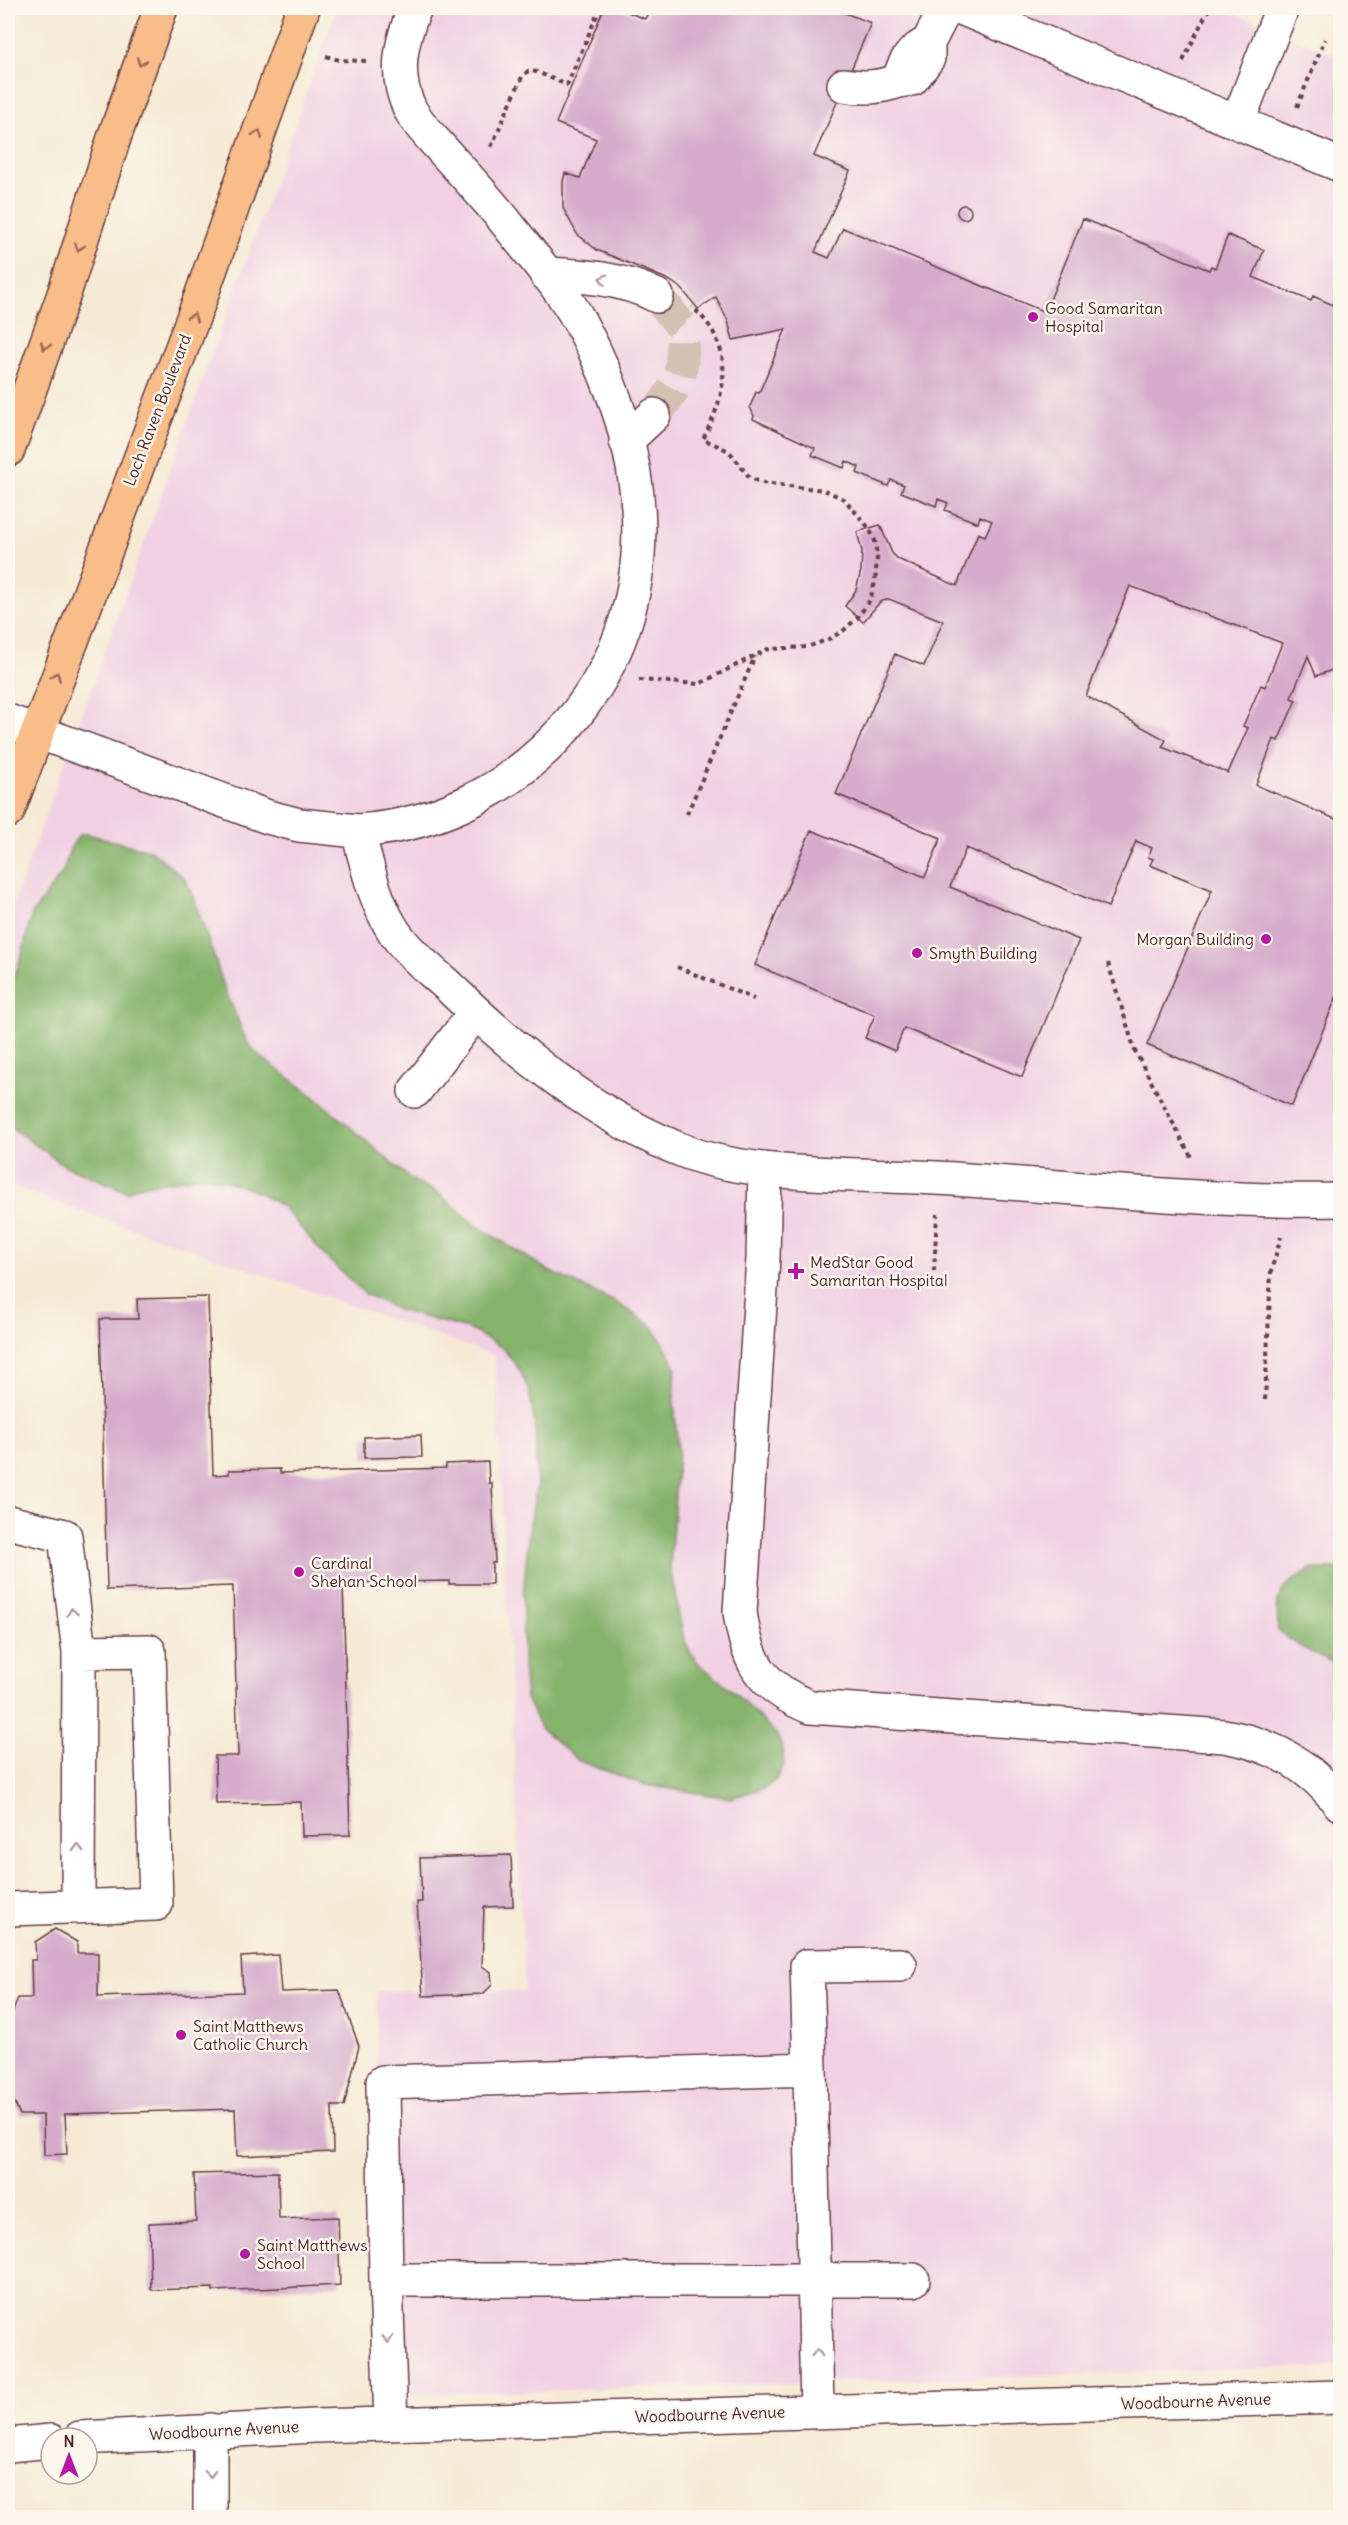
<svg xmlns="http://www.w3.org/2000/svg" width="1348" height="2525" font-family="Delius,sans-serif">
	<rect width="100%" height="100%" fill="#fbf7ec"/>
	<filter id="ink" filterUnits="userSpaceOnUse"><feTurbulence type="fractalNoise" baseFrequency=".0167" numOctaves="2"/><feDisplacementMap in="SourceGraphic" scale="12" xChannelSelector="R" yChannelSelector="G"/><feConvolveMatrix kernelMatrix="1 2 1 2 8 2 1 2 1" color-interpolation-filters="sRGB"/></filter>
	<filter id="wash" filterUnits="userSpaceOnUse"><feTurbulence type="fractalNoise" baseFrequency=".008" numOctaves="4" result="noise"/><feDisplacementMap in="SourceGraphic" scale="24" xChannelSelector="R" yChannelSelector="G"/><feGaussianBlur stdDeviation="1.35" result="paint"/><feColorMatrix in="noise" values="0 0 0 0 0 0 0 0 0 0 0 0 0 0 0 0 0 1.4 0 .05"/><feComposite in="paint" operator="in"/></filter>
	<g filter="url(#wash)">
		<rect width="100%" height="100%" fill="#f6ead5"/>
		<path fill="#f1d0e3" d="M337,8H1221L1340,57V2366L377,2396V1991H525L495,1356L8,1185V919Z"/>
		<path fill="#85b36c" stroke="#68694c" stroke-width="1.5" d="M87,834L152,851L184,878L192,893L225,989L246,1040L256,1053L316,1098L412,1180L438,1193L477,1226L549,1271L615,1302L652,1326L670,1354L676,1369L674,1402L678,1451L670,1567L683,1636L690,1652L700,1665L733,1691L776,1734L783,1748L784,1765L776,1780L762,1789L730,1798L645,1785L579,1761L540,1728L526,1698L523,1665V1596L529,1529L537,1486L535,1425L529,1390L519,1369L503,1348L471,1330L398,1310L365,1294L325,1256L284,1208L262,1194L227,1181L202,1176L138,1186L127,1192L64,1165L8,1125V992L22,955L32,914L63,872L70,849L79,835Z
			M1310,1569H1340V1666C1316,1653 1300,1650 1278,1630C1276,1590 1278,1591 1310,1569Z"/>
		<g id="blocks">
			<path fill="#d6accc" fill-rule="evenodd" d="M604,8H618L645,19L650,8H832L871,23L814,156L850,171L815,252L829,258L843,228L1045,312L1083,219L1209,270L1211,266L1215,268L1228,235L1264,250L1253,277L1311,301L1313,296L1340,308V667L1316,676L1308,656L1291,698L1296,700L1278,741L1274,739L1256,785L1340,821V988L1292,1106L1147,1045L1212,890L1150,865L1153,859L1148,857L1152,848L1136,841L1108,907L966,848L950,887L1079,940L1022,1077L904,1028L895,1051L865,1038L875,1015L755,965L811,830L925,877L941,838L836,794L895,654L924,666L943,621L889,599L880,602L863,622L845,606L856,590L861,571L862,551L857,532L880,525L892,553L898,559L957,586L978,533L985,536L992,521L980,516L978,523L945,510L948,503L938,499L936,506L901,492L904,485L891,480L888,486L857,473L859,467L846,461L844,468L812,455L815,448L753,419L754,416L750,407L756,392L759,393L786,329L733,340L728,321L716,297L698,309L682,289L669,280L597,250L577,234L563,208V182L565,173L580,178L596,139L556,123ZM1130,586L1282,643L1265,687L1261,685L1243,726L1248,728L1228,773L1162,747L1166,740L1086,696Z
				M957 212a7 7 0 1 1 14 0a7 7 0 1 1-14 0Z
				M208,1297L213,1475L229,1474V1470L280,1469V1473L446,1468V1464L488,1462L489,1483H492L495,1563H492V1584H449V1581L343,1583L350,1835L302,1836L301,1802L216,1804L215,1756H238L233,1586L107,1590L100,1319H138L137,1299Z
				M421,1435L422,1457L364,1458V1437Z
				M511,1855L513,1906L484,1907L482,1966L491,1972L492,1985L483,1994L423,1996L417,1902H422L420,1858Z
				M55,1929L77,1942V1953H98V1997L243,1992L241,1957L278,1955L281,1992L339,1990L359,2046L344,2106H332L333,2152L237,2156L235,2109L65,2114L67,2154L44,2155L43,2115H20L8,2088V2024L18,1998H32L31,1960H36L35,1942Z
				M278,2172L279,2219L338,2217L340,2285L213,2291V2288L151,2290L149,2223L196,2221L194,2174Z"/>
		</g>
	</g>
	<g filter="url(#ink)">
		<use href="#blocks" fill-opacity="0" stroke="#643d44" stroke-width="1.5"/>
		<g fill="none" stroke-linecap="round" stroke-linejoin="round">
			<path stroke="#d4c1b3" stroke-width="33" stroke-dasharray="33 16" stroke-linecap="butt" d="M654,415C683,382 683,371 683,328L657,296"/>
			<defs>
				<path id="minor" d="M961,8L1340,165
					M928,43C911,50 903,63 899,81L912,79L928,58V43L946,8
					M844,85C865,89 880,87 899,81
					M1238,121L1282,8
					M546,274C584,276 622,278 657,296
					M626,441L654,415
					M8,721L268,817L299,825L358,831C367,866 375,903 395,933C408,952 429,969 447,985C516,1052 598,1119 689,1153C758,1178 862,1173 937,1178C1071,1186 1206,1203 1340,1200
					M358,831C444,825 521,784 575,716C669,597 649,450 581,324C562,289 533,257 509,226C487,198 463,173 439,146C429,135 417,123 410,109C393,75 401,40 415,8
					M415,1091L475,1013
					M765,1169L763,1258L740,1612C747,1663 762,1687 810,1707L1224,1736C1272,1744 1310,1765 1340,1804
					M8,1522L65,1536L79,1652L78,1907
					M8,1909L156,1904L149,1651L79,1652
					M810,2069L807,1966L900,1965
					M386,2280L391,2424
					M817,2411L810,2069L383,2082L386,2280H913
					M210,2430V2518
					M80,2438L315,2426L1340,2397
					M8,2445L51,2441"/>
				<path id="major" d="M8,450L65,291L115,135L161,8
					M8,811L199,302L303,8"/>
			</defs>
			<use href="#minor" stroke="#643d44" stroke-width="36"/>
			<use href="#major" stroke="#643d44" stroke-width="36"/>
			<path stroke="#643d44" stroke-width="4" stroke-dasharray="4.5 4.5" stroke-linecap="butt" d="M326,56L339,60L366,61
				M1183,61L1209,8
				M1297,107L1325,39
				M491,147L522,77L528,71L537,72L567,85L600,8
				M1336,669L1340,677
				M639,680L699,684L768,649L807,647L827,640L843,631L858,617L870,600L875,582L877,558L875,541L869,528L844,499L824,490L763,483L750,478L729,451L703,439C728,392 736,345 692,307
				M687,814L755,656
				M1108,963L1135,1051L1192,1159
				M677,967L754,999
				M934,1271L937,1214
				M1265,1400L1271,1271L1281,1237"/>
			<use href="#minor" stroke="#fff" stroke-width="33"/>
			<use href="#major" stroke="#f8bd89" stroke-width="33"/>
		</g>
		<defs><path id="oneway-chevron" d="M-2-3.5L2.5 0L-2 3.5" fill="none" stroke-width="1.6" stroke-linecap="round" stroke-linejoin="round" transform="scale(1.5)"/></defs>
		<g stroke="#986655">
			<use href="#oneway-chevron" transform="translate(141 62) rotate(110)"/>
			<use href="#oneway-chevron" transform="translate(258 134) rotate(-70)"/>
			<use href="#oneway-chevron" transform="translate(79 247) rotate(108)"/>
			<use href="#oneway-chevron" transform="translate(193 317) rotate(-69)"/>
			<use href="#oneway-chevron" transform="translate(45 346) rotate(110)"/>
			<use href="#oneway-chevron" transform="translate(56 676) rotate(-69)"/>
		</g>
		<g stroke="#ae9aa0">
			<use href="#oneway-chevron" transform="translate(603 279) rotate(-166)"/>
			<use href="#oneway-chevron" transform="translate(72 1612) rotate(-99)"/>
			<use href="#oneway-chevron" transform="translate(78 1848) rotate(-90)"/>
			<use href="#oneway-chevron" transform="translate(388 2339) rotate(87)"/>
			<use href="#oneway-chevron" transform="translate(817 2353) rotate(-91)"/>
			<use href="#oneway-chevron" transform="translate(210 2474) rotate(89)"/>
		</g>
	</g>
	<g fill="#b5179e" stroke="#fbf7ec" stroke-width="2">
		<circle cx="1033" cy="317" r="6"/>
		<circle cx="1266" cy="939" r="6"/>
		<circle cx="917" cy="953" r="6"/>
		<path d="M793 1262h6v6h6v6h-6v6h-6v-6h-6v-6h6z"/>
		<circle cx="299" cy="1572" r="6"/>
		<circle cx="181" cy="2035" r="6"/>
		<circle cx="245" cy="2254" r="6"/>
	</g>
	<g text-anchor="middle" dominant-baseline="central" stroke-width="5" stroke-linejoin="round" paint-order="stroke">
		<g font-size="16" fill="#4a1f2b" stroke="#fbf7ec" text-anchor="start">
			<text x="1045" y="308">Good Samaritan<tspan x="1045" dy="18">Hospital</tspan></text>
			<text x="1254" y="939" text-anchor="end">Morgan Building</text>
			<text x="929" y="953">Smyth Building</text>
			<text x="810" y="1262">MedStar Good<tspan x="810" dy="18">Samaritan Hospital</tspan></text>
			<text x="311" y="1563">Cardinal<tspan x="311" dy="18">Shehan School</tspan></text>
			<text x="193" y="2026">Saint Matthews<tspan x="193" dy="18">Catholic Church</tspan></text>
			<text x="257" y="2245">Saint Matthews<tspan x="257" dy="18">School</tspan></text>
		</g>
		<g font-size="16" fill="#4a1f2b" stroke="#fbf7ec">
			<text transform="translate(157 410) rotate(-69)">Loch Raven Boulevard</text>
			<text transform="translate(1196 2401) rotate(-2)">Woodbourne Avenue</text>
			<text transform="translate(710 2414) rotate(-2)">Woodbourne Avenue</text>
			<text transform="translate(224 2430) rotate(-3)">Woodbourne Avenue</text>
		</g>
	</g>
	<rect width="1348" height="2525" fill="none" stroke="#fbf7ec" stroke-width="30"/>
	<g transform="translate(69 2456)"><circle r="28" fill="#fbf7ec" stroke="#b4a19f" stroke-width="1.5"/>
	<path d="M0-4.5L10 22L0 15L-10 22Z" fill="#b5179e"/>
	<text y="-9" font-size="16" font-weight="bold" text-anchor="middle" fill="#4a1f2b">N</text>
	</g>
</svg>
